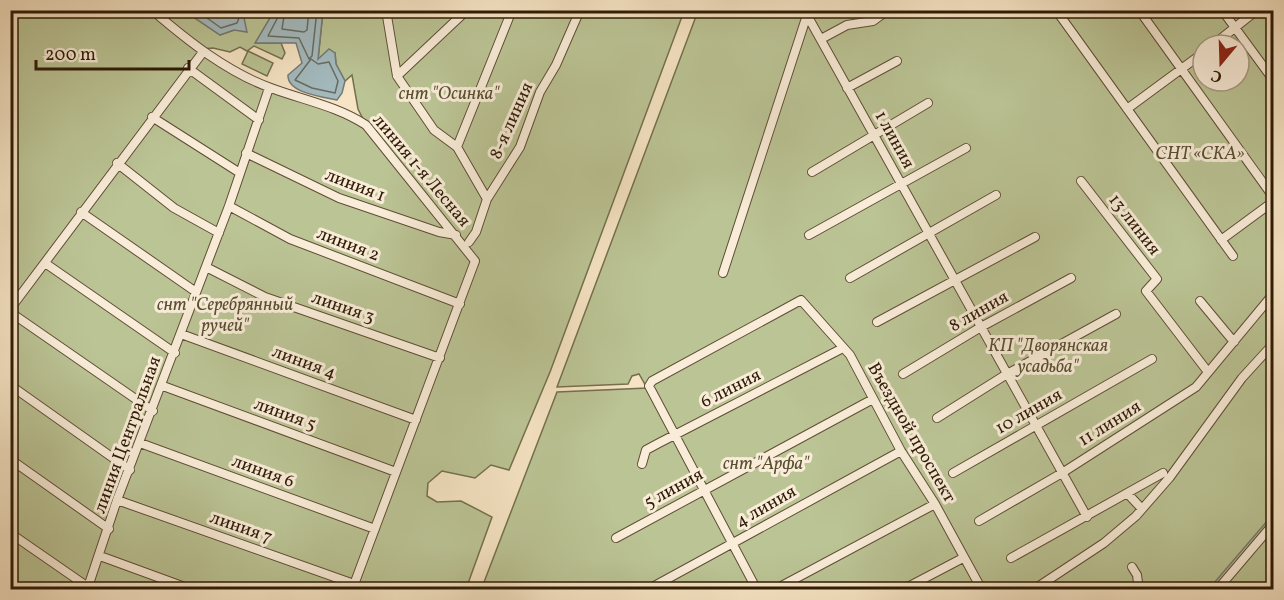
<svg xmlns="http://www.w3.org/2000/svg" width="1284" height="600" font-family="Vollkorn,serif">
	<rect width="100%" height="100%" fill="#f6e4c4"/>
	<filter id="stains"><feTurbulence type="fractalNoise" baseFrequency=".00333" numOctaves="4"/><feColorMatrix values="0 0 0 0 .2 0 0 0 0 .09 0 0 0 0 .02 0 0 0 .5 -.17"/></filter>
	<radialGradient id="worn" r=".72"><stop offset=".6" stop-color="#630" stop-opacity="0"/><stop offset="1" stop-color="#630" stop-opacity=".3"/></radialGradient>
	<path fill="#bbc495" stroke="#74704d" stroke-width="1.5" fill-rule="evenodd" d="M10,11H190L192,16L220,35L234,30L250,11L273,13L256,43H281L285,53L282,59L254,46L247,51L240,47L230,52L213,48L200,49L269,88L365,123L358,109L352,75L345,81L336,64L335,53L318,60L323,11H684L550,372L509,470L491,465L475,478L442,471L428,483L427,496L437,502L461,501L492,517L466,589H11Z
		M698,11H1273V589L481,590L557,392L647,388L639,374L632,376L628,384L557,387ZM1203,45H1239V81H1203Z
		M248,51L273,63L267,76L242,64Z"/>
	<path fill="#a3bbc0" stroke="#747b75" stroke-width="1.5" d="M190,11H250L244,18L247,32L234,30L220,35L192,16Z
		M265,11H323L318,59L329,49L335,53L336,64L345,81L342,93L337,100C323,97 287,93 288,75L302,63L296,43H255L273,13Z"/>
	<g fill="none" stroke-linecap="round" stroke-linejoin="round">
		<path stroke="#686b62" stroke-width="1.5" d="M196,10L221,28L237,23L242,10
			M278,10V17L268,36L299,38L309,59L312,56L317,10
			M285,10L282,29L304,32L307,30L309,10
			M311,59L318,64L329,62L338,81L335,93L312,88L295,80Z"/>
		<path stroke="#747b75" stroke-width="1.5" d="M1208,590L1274,513"/>
		<defs>
			<path id="minor" d="M152,10C188,41 227,72 271,88C303,100 337,106 366,125L475,261L352,590
				M386,10L397,76L434,130L457,147L487,199
				M1056,10L1233,256
				M1139,10L1274,198
				M1222,10L1274,81
				M821,39L847,25L873,21L888,10
				M1213,45L1257,10
				M188,68L259,120
				M397,76L467,10
				M847,88L897,61
				M1127,109L1203,53
				M152,117L240,173
				M457,147L512,10
				M246,153L339,198L439,232L456,235
				M117,163L174,208L219,233
				M812,172L928,103
				M1081,181L1157,279L1146,291L1208,372
				M229,206L290,239L460,304
				M81,212L196,292
				M809,235L966,148
				M1221,240L1274,201
				M469,242L476,232L487,199L520,147L540,92L556,65L580,10
				M45,263L175,353
				M206,267L265,297L440,358
				M723,273L807,15L1087,517
				M850,278L996,195
				M1200,301L1234,342
				M10,309L203,52
				M10,312L153,411
				M877,322L1035,237
				M181,334L416,420
				M903,374L981,327L1071,278
				M10,385L130,470
				M163,386L396,472
				M937,418L1007,374L1116,314
				M140,443L375,529
				M10,459L109,529
				M642,464L646,450L659,443L843,348
				M953,473L1152,359
				M1128,494L1142,509
				M117,500L354,584
				M979,521L1062,473L1196,387L1274,293
				M10,533L88,587
				M616,538L873,399
				M100,556L193,590
				M1011,558L1163,473
				M1132,567L1137,575L1139,590
				M87,590L117,500L229,206L269,88
				M647,590L901,451
				M757,590L649,386L652,381L801,300L850,355L901,451L935,504L982,590
				M774,590L935,504
				M902,590L963,558
				M1033,590L1104,543L1136,516L1170,477L1242,378L1274,343
				M1217,590L1274,523"/>
		</defs>
		<use href="#minor" stroke="#604d35" stroke-width="10"/>
		<use href="#minor" stroke="#f9edd9" stroke-width="8"/>
	</g>
	<g text-anchor="middle" dominant-baseline="central" stroke-width="6" stroke-linejoin="round" paint-order="stroke">
		<g font-size="18" font-style="italic" fill="#584e30" stroke="#f9edd9">
			<text x="449" y="94">снт "Осинка"</text>
			<text x="1200" y="154">СНТ «СКА»</text>
			<text x="225" y="305">снт "Серебрянный<tspan x="225" dy="21">ручей"</tspan></text>
			<text x="1048" y="346">КП "Дворянская<tspan x="1048" dy="21">усадьба"</tspan></text>
			<text x="766" y="464">снт "Арфа"</text>
		</g>
		<g font-size="18" fill="#2e1b05" stroke="#f9edd9">
			<text transform="translate(512 121) rotate(-66)">8-я линия</text>
			<text transform="translate(894 140) rotate(61)">1 линия</text>
			<text transform="translate(421 171) rotate(50)">линия 1-я Лесная</text>
			<text transform="translate(355 186) rotate(21)">линия 1</text>
			<text transform="translate(1134 225) rotate(52)">13 линия</text>
			<text transform="translate(348 245) rotate(21)">линия 2</text>
			<text transform="translate(343 308) rotate(19)">линия 3</text>
			<text transform="translate(979 312) rotate(-30)">8 линия</text>
			<text transform="translate(304 363) rotate(20)">линия 4</text>
			<text transform="translate(731 389) rotate(-27)">6 линия</text>
			<text transform="translate(1029 412) rotate(-30)">10 линия</text>
			<text transform="translate(285 415) rotate(20)">линия 5</text>
			<text transform="translate(1110 424) rotate(-32)">11 линия</text>
			<text transform="translate(911 433) rotate(60)">Въездной проспект</text>
			<text transform="translate(128 435) rotate(-70)">линия Центральная</text>
			<text transform="translate(263 472) rotate(20)">линия 6</text>
			<text transform="translate(674 489) rotate(-29)">5 линия</text>
			<text transform="translate(766 507) rotate(-30)">4 линия</text>
			<text transform="translate(241 528) rotate(19)">линия 7</text>
		</g>
	</g>
	<rect width="1284" height="600" fill="none" stroke="#f6e4c4" stroke-width="36"/>
	<rect x="12" y="12" width="1260" height="576" fill="none" stroke="#2e1b05" stroke-width="3"/>
	<rect x="18" y="18" width="1248" height="564" fill="none" stroke="#2e1b05" stroke-width="1.5"/>
	<g transform="translate(1221 63) rotate(199)"><circle r="28" fill="#f9edd9" stroke="#a89984" stroke-width="1.5"/>
	<path d="M0-4.5L10 22L0 15L-10 22Z" fill="#8f2418"/>
	<text y="-9" font-size="16" font-weight="bold" text-anchor="middle" fill="#2e1b05">С</text>
	</g>
	<path d="M36 60v9h153v-9" fill="none" stroke="#2e1b05" stroke-width="3"/>
	<text x="45" y="60" font-size="18" fill="#2e1b05" stroke="#f9edd9" stroke-width="4.5" paint-order="stroke">200 m</text>
	<rect width="100%" height="100%" filter="url(#stains)"/>
	<rect width="100%" height="100%" fill="url(#worn)"/>
</svg>
